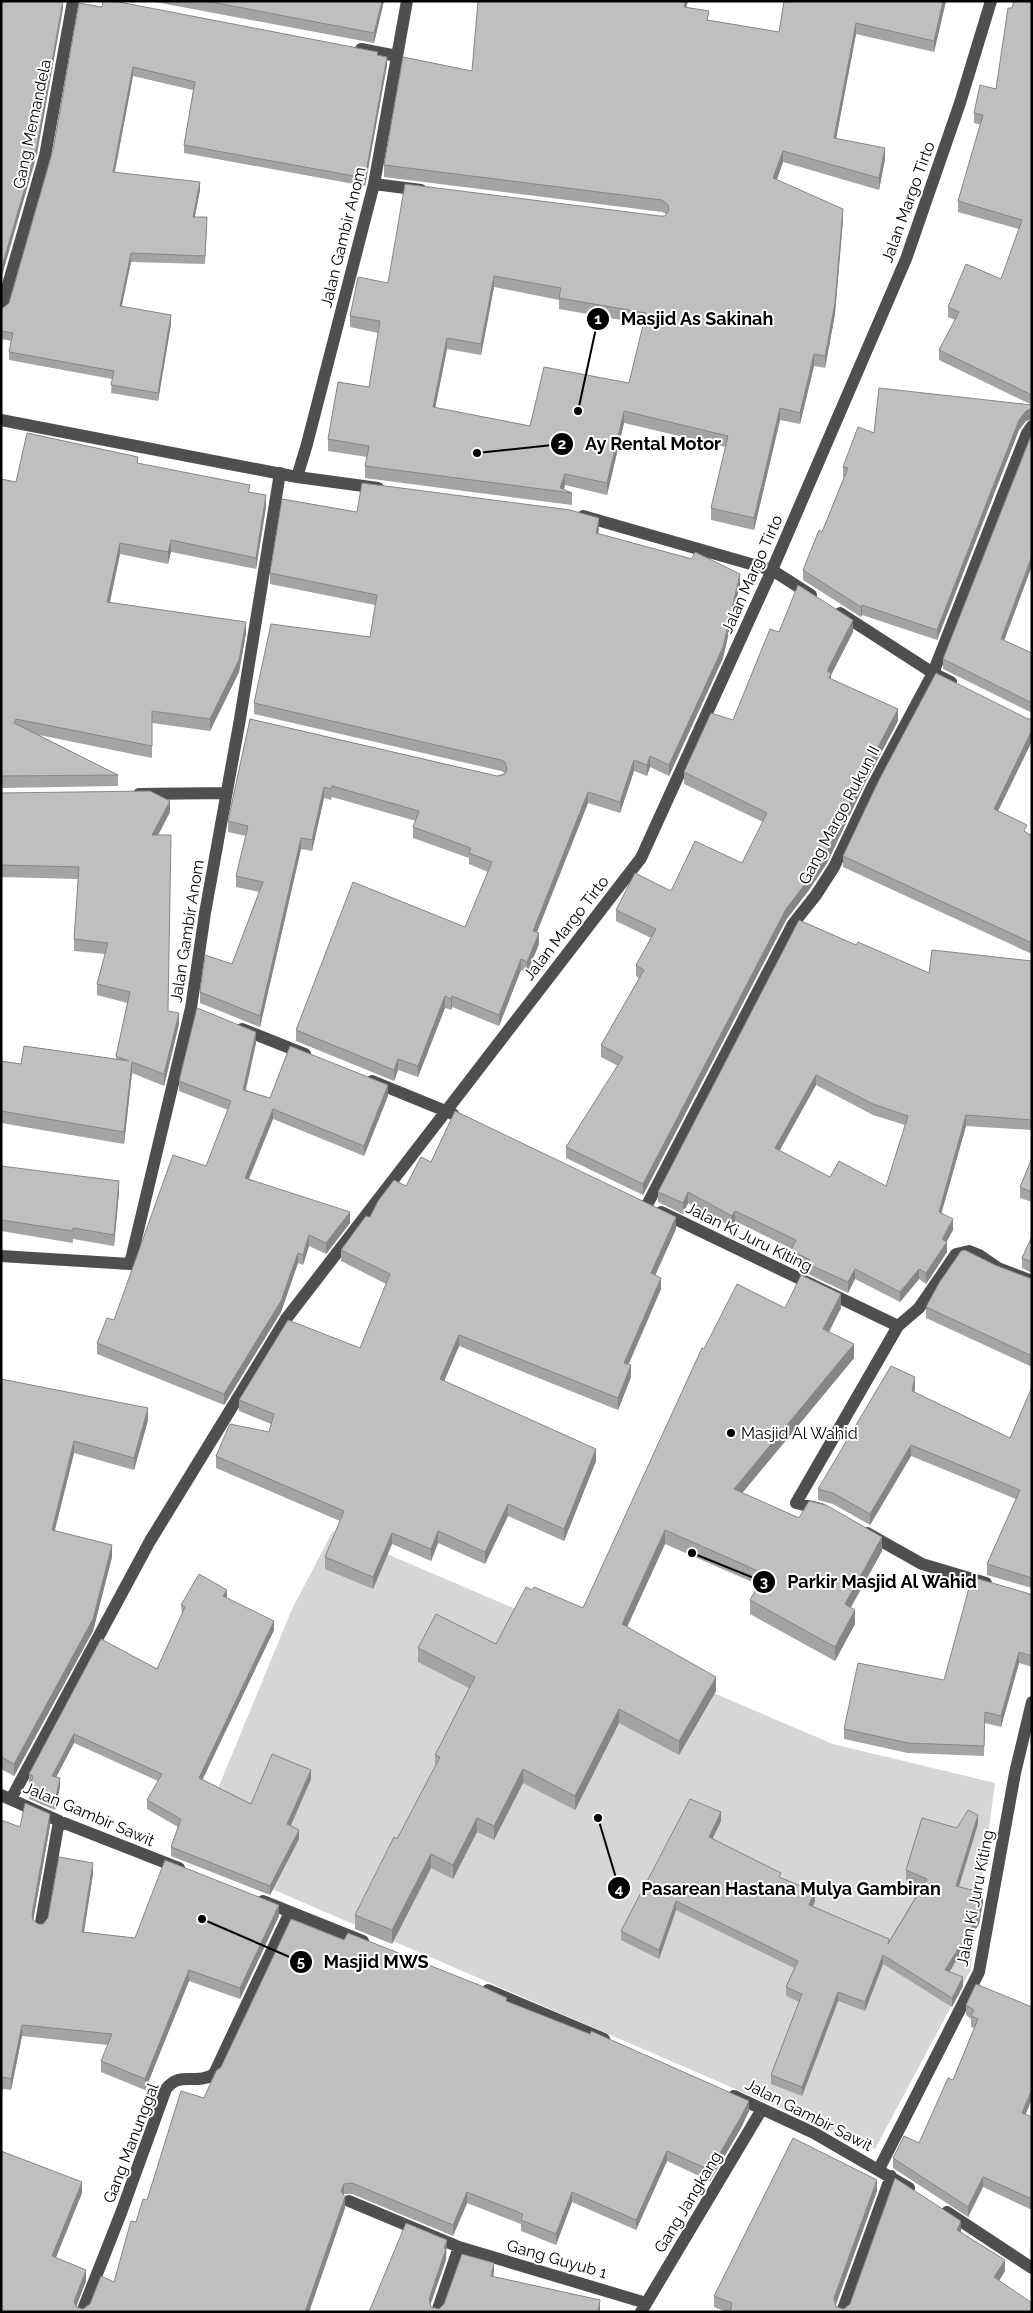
<svg xmlns="http://www.w3.org/2000/svg" width="1033" height="2313" font-family="Raleway,sans-serif">
	<rect width="100%" height="100%" fill="#fff"/>
	<path fill="#d6d6d6" d="M333,1531L833,1744L995,1783L970,1971L875,2149L191,1854L292,1609Z"/>
	<g fill="none" stroke-linecap="round" stroke-linejoin="round">
		<path stroke="#4f4f4f" stroke-width="12" d="M361,49L397,56
			M374,184L421,190
			M1,309L45,156L73,1
			M1,420L297,477L378,488
			M297,477L307,444L374,184L407,1
			M583,516L772,570L811,595
			M840,613L933,673L951,682
			M139,794L226,793
			M242,1029L305,1054
			M372,1081L453,1114
			M647,1205L793,924L816,895L834,867L872,787L933,673L1027,433L1032,426
			M661,1212L898,1326
			M1,1256L130,1264L191,1008L205,913L240,719L280,473
			M821,1509L796,1503L898,1326L919,1308L956,1254L969,1251L979,1255L998,1268L1032,1281
			M867,1533L922,1564L986,1583
			M1,1795L59,1821L179,1868
			M11,1799L150,1541L286,1319L641,858L772,570L906,259L960,103L991,1
			M263,1901L363,1941
			M40,1928L59,1821
			M488,1990L604,2039
			M734,2096L814,2133L909,2188
			M879,2169L979,1972L1015,1773L1032,1702
			M349,2201L459,2247L646,2303
			M947,2212L1032,2268
			M82,2312L121,2213L166,2089C180,2070 196,2086 214,2074L290,1912
			M437,2312L459,2247
			M641,2312L762,2109
			M842,2312L891,2176"/>
	</g>
	<path fill="#a4a4a4" fill-rule="evenodd" d="M150,1H384L374,43Z
		M946,1L934,52L856,34L836,138L885,159L879,190L783,162L777,180L843,220L835,314L825,368L814,366L800,424L780,420L754,530L711,520V508L726,447L624,423L607,495L565,485L564,489L572,493V505L365,478V466L367,457L328,451V439L369,387L378,333L350,327V316L388,283L665,216L666,214L662,212L384,177V165L472,71L686,8L709,20L779,32ZM494,287L559,300V309L644,324L629,383L530,426L435,408L447,349L481,355Z
		M1032,1V419L1026,421L1019,430L937,640L862,615L861,617L803,580V570L822,532L844,477H843V467L874,433L1032,405L939,360V350L955,320L948,317V307L1001,279L1019,229L958,212V201L981,125L974,123V113L996,89L1012,8Z
		M79,3L378,55L387,65L365,186L184,153V145L193,90L133,76L115,172L200,190L195,217L207,226L205,264L131,262L121,306L171,324L158,401L111,393L112,379L9,360V352L11,341L1,339V308H3L9,303L53,150Z
		M138,463L250,492L266,507L256,569L171,552L168,564L120,554L110,603L246,633L239,672L210,731L152,723V758L39,735L118,775V786L1,788V479L16,482Z
		M357,512L599,529L598,534L740,585L723,658L669,776L650,767L647,776L634,771L620,813L588,803L537,932L539,944L527,973L521,970L499,1026L452,1007L451,1010L445,1008L418,1077L398,1070L394,1081L296,1041V1030L465,927L488,872L469,864V858L413,838V827L416,821L332,797L331,800L324,798L312,851L301,849L260,1027L200,1003V992L232,964L259,892L236,887V876L246,836L228,832V821L250,719L497,776L505,773L501,771L254,714V703L370,637L375,605L270,584V573Z
		M779,632H853L831,675V679L898,721L865,783L827,863L809,890L786,920L643,1195L566,1158V1147L618,1066L601,1057V1045L639,978L636,976V965L651,938L616,921V910L671,891L742,863L763,822L684,784V772L733,720Z
		M1004,641L1032,653V713L943,669V659Z
		M1028,719H1032V741L998,811L1027,833L1032,836V954L843,867V856Z
		M1,793L170,812L158,835L168,1011L179,1024L164,1086L132,1073L124,1144L1,1123V1061L21,1064L116,1059V1056L127,1003L97,995V984L105,954L74,951V939L78,879L1,877Z
		M856,945L929,973L1032,961V1130L966,1126L941,1213L953,1230L947,1241V1252L926,1284L919,1279L900,1302L855,1279L848,1293L808,1274V1269L791,1260L792,1249L735,1221L732,1227L688,1203L683,1214L658,1202V1192ZM816,1085L873,1115L905,1125L886,1186L830,1177L779,1151Z
		M256,1043L246,1090L270,1098L388,1096L364,1156L273,1119L249,1179L350,1223L326,1254L309,1246L303,1265L298,1263L281,1312L224,1405L97,1354V1343L114,1320L206,1166L228,1110L179,1091V1081Z
		M1032,1158V1202L1020,1198V1187Z
		M431,1162L676,1229L655,1275L661,1289L629,1364L631,1377L618,1410L459,1346L444,1381L596,1461L564,1541L508,1516L485,1564L438,1543L431,1561L392,1544L373,1589L325,1569V1557L340,1521L216,1468V1456L269,1432L271,1424L239,1411V1400L360,1348L386,1284L341,1261V1250L370,1217L406,1186Z
		M1,1166L119,1192L114,1246L73,1239V1243L1,1231Z
		M1032,1236V1273L1022,1268V1258Z
		M995,1265L1029,1278H1032V1367L926,1318V1307Z
		M785,1308H841L829,1332L854,1358L742,1493L799,1518L882,1551L851,1607L855,1624L835,1661L750,1614V1600L759,1585L665,1544L627,1627L716,1691L679,1755L619,1723L575,1810L523,1783L494,1840L477,1832L453,1879L431,1868L392,1944L355,1929V1915L397,1839L435,1766V1755L469,1688L418,1662V1648L496,1644L532,1590L583,1608L704,1349Z
		M1,1379L148,1420L134,1470L74,1453L55,1530L112,1557L93,1631L14,1776L1,1769Z
		M1032,1387V1588L987,1575V1564L1016,1499L911,1456L870,1525L833,1504L818,1500V1489L915,1388L914,1392L1010,1438Z
		M1030,1594H1032V1667L1019,1663L1001,1727L985,1723L984,1756L908,1753L844,1739V1729L944,1680Z
		M227,1598L274,1630L202,1779L251,1804L311,1779L291,1826L299,1839L270,1895L171,1856V1847L178,1827L147,1809V1800L158,1781L74,1743L56,1777L60,1787L55,1810L29,1799V1790L31,1784L29,1783V1774L101,1639L157,1669L182,1614L181,1605Z
		M1,1820L20,1827L50,1826L33,1920L38,1924H43L93,1874L84,1932L135,1938L279,1916L240,1999L189,1981L145,2090L101,2072V2061L108,2045L22,2036L11,2090L3,2089L1,2093Z
		M721,1821L712,1839L781,1878L815,1901L813,1906L889,1941L922,1886L906,1880V1870L957,1828L978,1824L959,1887L983,1902L979,1924L949,1971L963,1986L952,2007L883,1964L865,2011L838,2001L802,2096L771,2084V2075L799,2002L786,1996V1987L794,1968L676,1910L659,1959L621,1940V1931Z
		M344,1940L507,2001L749,2111L741,2128L710,2181L667,2161L636,2230L572,2202L556,2245L521,2231V2224L467,2203L453,2236L352,2194H344V2196L345,2208L309,2312H1L82,2193L56,2257L86,2281L76,2307L83,2309L90,2304L114,2282L136,2222L147,2200L221,2067Z
		M976,1984L1026,2115L1032,2117V2210L983,2187L968,2217L893,2168V2158L919,2143L953,2080L974,2028L971,2027V2019L966,2015V2005Z
		M877,2191L836,2305V2307L844,2309L961,2232L1005,2271L999,2281L1032,2312H726L714,2307V2296Z"/>
	<path fill="#868686" d="M63,1V9L37,154L1,279V270Z
		M382,1H384L374,43V33Z
		M685,1H688L684,19V7Z
		M943,1H946L934,52V41Z
		M856,23V34L834,150V138Z
		M387,57V65L365,186V178Z
		M133,67V76L113,180V172Z
		M885,148V159L879,190V178Z
		M783,151V162L773,190V178Z
		M200,182V190L193,225V217Z
		M843,209V220L835,314L825,368V356Z
		M131,253V262L120,315V306Z
		M494,276V287L481,355V344Z
		M171,315V324L158,401V393Z
		M447,338V349L433,419V407Z
		M814,354V366L800,424V413Z
		M780,408V420L754,530V518Z
		M1032,408V419L1026,421L1019,430L937,640V630L1019,420L1026,411Z
		M624,411V423L607,495V483Z
		M565,474V485L563,492L560,488Z
		M266,495V507L256,569V558Z
		M599,518V529L596,544V533Z
		M171,540V552L168,564V552Z
		M120,543V554L107,614V602Z
		M1032,556V566L1001,649V639Z
		M740,574V585L723,658L669,776V765Z
		M862,605V615L861,617V607Z
		M853,620V632L831,675V685L827,671Z
		M246,622V633L239,672L210,731V719Z
		M898,709V721L865,783L827,863L809,890L786,920L643,1195V1184L786,909L865,772Z
		M1032,730V741L994,819V809Z
		M650,756V767L647,776V765Z
		M634,760V771L620,813V802Z
		M324,787V798L312,851V840Z
		M588,792V803L533,942V931Z
		M170,801V812L152,847V835Z
		M301,838V849L260,1027V1016Z
		M539,933V944L527,973V962Z
		M521,959V970L499,1026V1015Z
		M445,996V1008L418,1077V1066Z
		M452,996V1007L451,1010V999Z
		M179,1013V1024L164,1086V1074Z
		M256,1032V1043L243,1100V1090Z
		M398,1059V1070L394,1081V1070Z
		M132,1062V1073L124,1144V1132Z
		M816,1075V1085L775,1159V1148Z
		M388,1085V1096L364,1156V1146Z
		M273,1109V1119L245,1188V1178Z
		M966,1115V1126L939,1222V1212Z
		M119,1181V1192L114,1246V1235Z
		M688,1192V1203L683,1214V1203Z
		M735,1211V1221L732,1227V1216Z
		M350,1212V1223L326,1254V1243Z
		M676,1217V1229L651,1285V1273Z
		M953,1219V1230L944,1246L947,1242V1252L926,1284V1273Z
		M309,1235V1246L303,1265V1255Z
		M298,1253V1263L281,1312L224,1405V1394Z
		M855,1269V1279L848,1293V1282Z
		M919,1269V1279L900,1302V1292Z
		M661,1278V1289L624,1374V1363Z
		M841,1294V1308L823,1343V1329Z
		M459,1335V1346L440,1391V1379Z
		M854,1344V1358L734,1503V1489Z
		M631,1365V1377L618,1410V1398Z
		M915,1377V1388L912,1401V1391Z
		M148,1408V1420L134,1470V1458Z
		M74,1441V1453L52,1541V1530Z
		M911,1445V1456L870,1525V1514Z
		M596,1449V1461L564,1541V1529Z
		M508,1504V1516L485,1564V1552Z
		M665,1530V1544L622,1638V1624Z
		M438,1531V1543L431,1561V1549Z
		M392,1533V1544L373,1589V1577Z
		M882,1537V1551L845,1618V1604Z
		M112,1545V1557L93,1631L14,1776V1764Z
		M227,1590V1599L223,1596Z
		M855,1610V1624L835,1661V1647Z
		M274,1621V1630L199,1787V1778Z
		M1019,1652V1663L1001,1727V1716Z
		M716,1677V1691L679,1755V1741Z
		M619,1709V1723L575,1810V1796Z
		M74,1734V1743L52,1785V1776Z
		M523,1769V1783L494,1840V1826Z
		M311,1770V1779L287,1833V1824Z
		M60,1778V1787L55,1810V1801Z
		M721,1812V1821L709,1846V1837Z
		M50,1814V1826L32,1927V1915Z
		M978,1815V1824L956,1895V1886Z
		M477,1818V1832L453,1879V1865Z
		M299,1830V1839L270,1895V1886Z
		M431,1854V1868L392,1944V1930Z
		M93,1863V1874L82,1943V1932Z
		M815,1892V1901L809,1914V1905Z
		M983,1893V1902L979,1924L945,1979V1970Z
		M676,1901V1910L659,1959V1950Z
		M279,1905V1916L240,1999V1988Z
		M883,1955V1964L865,2011V2002Z
		M189,1970V1981L145,2090V2079Z
		M963,1977V1986L952,2007V1998Z
		M838,1992V2001L802,2096V2087Z
		M22,2025V2036L11,2090V2079Z
		M3,2077V2089L1,2093V2081Z
		M1032,2089V2099L1022,2123V2113Z
		M749,2101V2111L741,2128L710,2181V2170Z
		M667,2151V2161L636,2230V2220Z
		M983,2177V2187L968,2217V2207Z
		M877,2180V2191L834,2309V2298Z
		M82,2182V2193L52,2267V2256Z
		M344,2184V2194L341,2202V2191Z
		M467,2192V2203L453,2236V2225Z
		M572,2192V2202L556,2245V2234Z
		M345,2197V2208L309,2312H305Z
		M961,2221V2232L957,2240V2230Z
		M447,2240L446,2260L429,2309V2299L444,2248Z
		M1005,2260V2271L994,2288V2277Z
		M494,2263V2273L491,2287V2276Z
		M86,2270V2281L74,2312V2302Z
		M600,2300V2312H598Z"/>
	<path fill="#bfbfbf" stroke="#868686" fill-rule="evenodd" d="M1,1H63L37,146L1,270Z
		M103,1H114L378,52L377,55L387,57L365,178L184,145L195,82L133,67L113,172L200,182L193,217H207L205,256L131,253L120,306L171,315L158,393L111,385L114,371L9,352L13,333L1,331V308H3L9,303L53,150L79,3L102,7Z
		M206,1H382L374,33Z
		M478,1H685L684,7L709,11L707,20L779,32L784,1H943L934,41L856,23L834,138L885,148L879,178L783,151L773,178L843,209L835,303L825,356L814,354L800,413L780,408L754,518L711,508L728,436L624,411L607,483L565,474L560,488L572,493L365,466L369,446L328,439L338,382L369,387L380,321L350,316L358,277L388,283L405,184L660,216H665L669,210L668,205L662,200L384,165L403,57L472,71ZM494,276L561,288L559,298L646,313L629,383L544,367L530,426L433,407L447,338L481,344Z
		M1014,1H1032V395L939,350L959,312L948,307L966,264L1001,279L1022,220L958,201L983,115L974,113L980,85L996,89L1008,8H1012Z
		M879,388L1032,405V408L1026,411L1019,420L937,630L862,605L861,607L803,570L819,530L822,532L848,468L843,467L858,427L874,433Z
		M27,433L138,457L137,463L250,485L248,492L266,495L256,558L171,540L168,552L120,543L107,602L246,622L239,660L210,719L152,711V746L16,719L14,723L118,775L1,776V479L16,482Z
		M1032,433V556L1001,639L1032,653V703L943,659Z
		M362,483L570,510L599,518L596,533L692,559L695,552L740,574L723,647L669,765L650,756L647,765L634,760L620,802L588,792L533,931L539,933L527,962L521,959L499,1015L452,996L451,999L445,996L418,1066L398,1059L394,1070L296,1030L353,882L465,927L492,862L469,853L471,848L413,827L419,811L332,786L331,789L324,787L312,840L301,838L260,1016L200,992L205,955L232,964L263,882L236,876L248,826L228,821L250,719L497,776L505,774L507,769L505,762L501,760L254,703L271,624L370,637L377,595L270,573L282,499L357,512Z
		M798,585L853,620L827,671L831,673L829,678L898,709L865,772L827,852L809,879L786,909L643,1184L566,1147L623,1057L601,1045L644,970L636,965L656,929L616,910L635,873L671,891L695,841L742,863L767,813L684,772L711,713L733,720L770,629L779,632Z
		M936,673L1028,719H1032V730L994,809L1027,825L1024,831L1032,836V943L843,856L879,780Z
		M150,791L170,801L152,835H171L168,1011L179,1013L164,1074L132,1062L124,1132L1,1111V1061L21,1064L24,1046L129,1061L116,1056L130,992L97,984L108,943L74,939L79,867L1,865V793Z
		M799,920L856,945L858,942L929,973L932,950L1032,961V1120L966,1115L939,1212L953,1219L942,1239L947,1242L926,1273L919,1269L900,1292L855,1269L848,1282L808,1264L810,1260L791,1250L796,1240L735,1211L732,1216L688,1192L683,1203L658,1192ZM816,1075L873,1104L908,1116L886,1186L839,1161L830,1177L775,1148Z
		M197,1008L256,1032L243,1090L270,1098L290,1046L388,1085L364,1146L273,1109L245,1178L350,1212L326,1243L309,1235L303,1255L298,1253L281,1301L224,1394L97,1343L107,1318L114,1320L173,1155L206,1166L231,1101L179,1081Z
		M455,1111L676,1217L651,1273L661,1278L624,1363L631,1365L618,1398L459,1335L440,1379L596,1449L564,1529L508,1504L485,1552L438,1531L431,1549L392,1533L373,1577L325,1557L344,1511L216,1456L230,1424L269,1432L274,1414L239,1400L288,1320L360,1348L390,1274L341,1250L366,1216L370,1217L378,1201L394,1180L406,1186L421,1157L431,1162Z
		M1032,1158V1192L1020,1187Z
		M1,1166L119,1181L114,1235L73,1228V1231L1,1220Z
		M1032,1236V1262L1022,1258Z
		M965,1250L995,1265L1029,1278H1032V1356L926,1307L939,1283L961,1251Z
		M801,1275L841,1294L823,1329L854,1344L734,1489L799,1518L809,1501L826,1505L882,1537L845,1604L855,1610L835,1647L750,1600L765,1574L665,1530L622,1624L716,1677L679,1741L619,1709L575,1796L523,1769L494,1826L477,1818L453,1865L431,1854L392,1930L355,1915L394,1837L397,1839L440,1757L435,1755L475,1677L418,1648L436,1614L496,1644L526,1587L532,1590L534,1587L583,1608L702,1348L704,1349L737,1284L785,1308Z
		M891,1366L915,1377L912,1391L1010,1438L1032,1387V1578L987,1564L1020,1490L911,1445L870,1514L833,1493L818,1489Z
		M1,1379L148,1408L134,1458L74,1441L52,1530L112,1545L93,1619L14,1764L1,1757Z
		M199,1574L227,1590L223,1596L274,1621L199,1778L251,1804L272,1754L311,1770L287,1824L299,1830L270,1886L171,1847L181,1819L147,1800L162,1774L74,1734L52,1776L60,1778L55,1801L29,1790L33,1776L29,1774L101,1639L157,1669L185,1607L181,1605Z
		M972,1577L1030,1594H1032V1656L1019,1652L1001,1716L985,1712L984,1746L908,1743L844,1729L858,1663L944,1680Z
		M690,1799L721,1812L709,1837L781,1873L779,1877L815,1892L809,1905L889,1939L888,1944L927,1879L906,1870L922,1818L957,1828L968,1810L978,1815L956,1886L983,1893L979,1915L945,1970L963,1977L952,1998L883,1955L865,2002L838,1992L802,2087L771,2075L802,1994L786,1987L798,1961L676,1901L659,1950L621,1931Z
		M25,1803L50,1814L32,1915L33,1920L38,1924H43L48,1918L59,1857L93,1863L82,1932L135,1938L165,1860L279,1905L240,1988L189,1970L145,2079L101,2061L112,2034L22,2025L11,2079L3,2077L1,2081V1820L20,1827Z
		M291,1919L344,1940L348,1933L479,1985L507,1998L506,2001L590,2034L591,2031L749,2101L741,2117L710,2170L667,2151L636,2220L572,2192L556,2234L521,2220L523,2214L467,2192L453,2225L352,2183L344,2184L341,2191L345,2197L305,2312H1V2151L82,2182L52,2256L86,2270L74,2302L76,2307L83,2309L90,2304L101,2276L114,2282L131,2221L136,2222L143,2199L147,2200L181,2091L204,2098L216,2071L221,2067Z
		M976,1984L1032,2007V2089L1022,2113L1032,2117V2199L983,2177L968,2207L893,2158L904,2136L919,2143L948,2078L953,2080L978,2019L971,2016L974,2010L966,2005Z
		M793,2138L877,2180L834,2298L836,2307L844,2309L850,2304L895,2178L961,2221L957,2230L1005,2260L994,2277L1032,2303V2312H730L732,2303L714,2296Z
		M406,2223L447,2240L444,2248L446,2249L429,2299L431,2307L439,2309L444,2304L462,2254L494,2263L491,2276L600,2300L598,2312H369Z"/>
	<circle fill="#000" stroke="#fff" stroke-width="2" cx="731" cy="1433" r="5"/>
	<g text-anchor="middle" dominant-baseline="central" stroke-width="4" stroke-linejoin="round" paint-order="stroke">
		<g font-size="16" fill="#000" stroke="#fff">
			<text transform="translate(32 124) rotate(-78)">Gang Memandela</text>
			<text transform="translate(908 202) rotate(-70)">Jalan Margo Tirto</text>
			<text transform="translate(343 237) rotate(-76)">Jalan Gambir Anom</text>
			<text transform="translate(752 574) rotate(-66)">Jalan Margo Tirto</text>
			<text transform="translate(839 815) rotate(-62)">Gang Margo Rukun II</text>
			<text transform="translate(566 928) rotate(-52)">Jalan Margo Tirto</text>
			<text transform="translate(187 931) rotate(-81)">Jalan Gambir Anom</text>
			<text transform="translate(749 1237) rotate(26)">Jalan Ki Juru Kiting</text>
			<text transform="translate(89 1814) rotate(23)">Jalan Gambir Sawit</text>
			<text transform="translate(975 1898) rotate(-79)">Jalan Ki Juru Kiting</text>
			<text transform="translate(809 2115) rotate(27)">Jalan Gambir Sawit</text>
			<text transform="translate(131 2143) rotate(-69)">Gang Manunggal</text>
			<text transform="translate(688 2202) rotate(-59)">Gang Jangkang</text>
			<text transform="translate(557 2259) rotate(16)">Gang Guyub 1</text>
		</g>
		<g font-size="16" fill="#000" stroke="#fff" text-anchor="start">
			<text x="741" y="1433">Masjid Al Wahid</text>
		</g>
	</g>
	<path fill="none" stroke="#000" stroke-width="2" d="M578 411L598 319M477 453L562 444M692 1553L764 1582M598 1818L619 1888M202 1919L301 1962"/>
	<g fill="#000" stroke="#fff" stroke-width="2">
		<circle cx="578" cy="411" r="5"/>
		<circle cx="477" cy="453" r="5"/>
		<circle cx="692" cy="1553" r="5"/>
		<circle cx="598" cy="1818" r="5"/>
		<circle cx="202" cy="1919" r="5"/>
		<circle cx="598" cy="319" r="12"/>
		<circle cx="562" cy="444" r="12"/>
		<circle cx="764" cy="1582" r="12"/>
		<circle cx="619" cy="1888" r="12"/>
		<circle cx="301" cy="1962" r="12"/>
	</g>
	<g font-size="15" text-anchor="middle" font-weight="bold" fill="#fff">
		<text x="598" y="324">1</text>
		<text x="562" y="449">2</text>
		<text x="764" y="1587">3</text>
		<text x="619" y="1894">4</text>
		<text x="301" y="1967">5</text>
	</g>
	<g font-size="18" text-anchor="middle" font-weight="bold" fill="#000" stroke="#fff" stroke-width="4" stroke-linejoin="round" paint-order="stroke">
		<text x="697" y="325">Masjid As Sakinah</text>
		<text x="653" y="450">Ay Rental Motor</text>
		<text x="882" y="1588">Parkir Masjid Al Wahid</text>
		<text x="791" y="1895">Pasarean Hastana Mulya Gambiran</text>
		<text x="376" y="1968">Masjid MWS</text>
	</g>
	<rect width="1033" height="2313" fill="none" stroke="#000000" stroke-width="5"/>
</svg>
